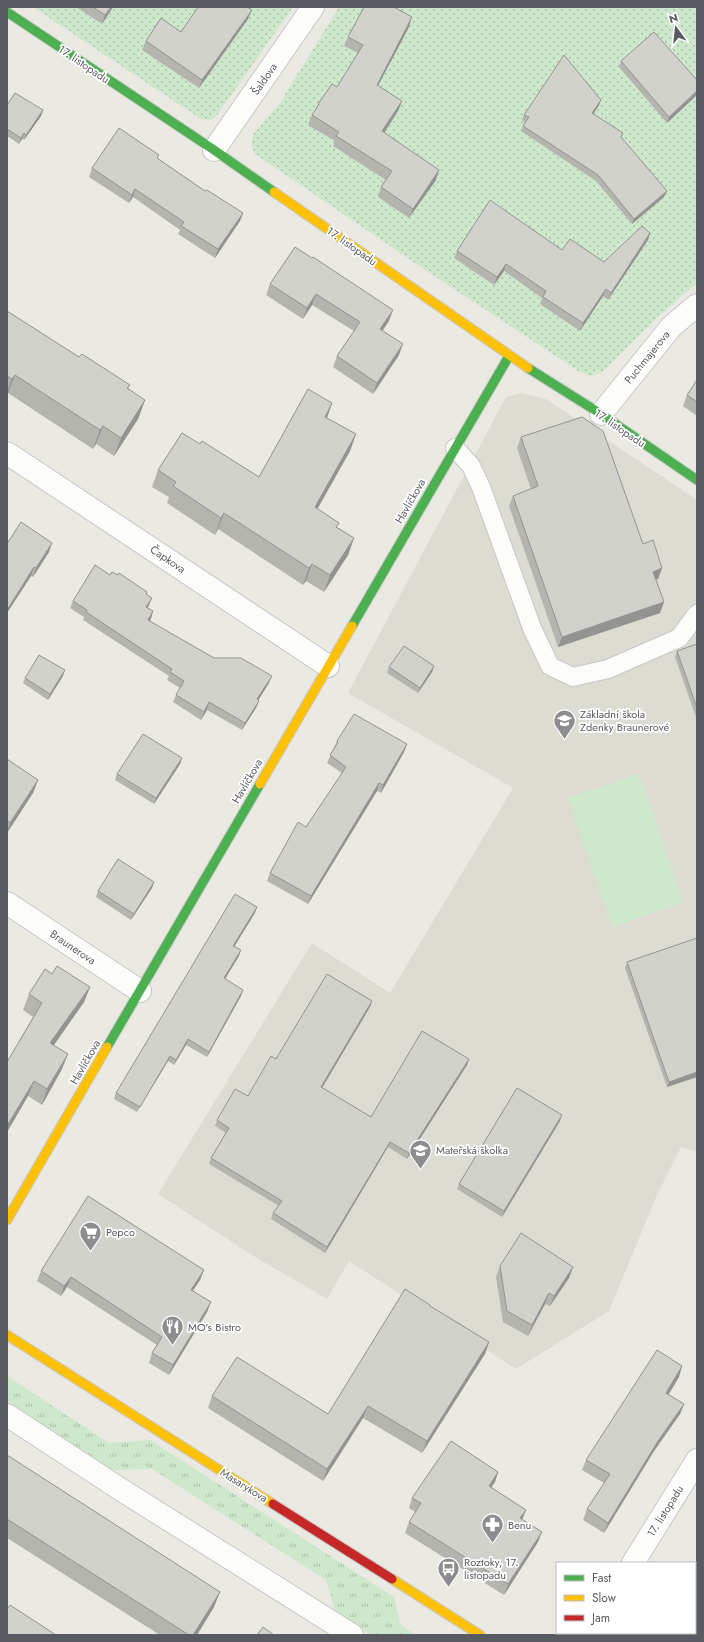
<svg xmlns="http://www.w3.org/2000/svg" width="704" height="1642" font-family="Jost,sans-serif">
	<defs>
		<pattern id="grass-tufts" width="24" height="20" patternUnits="userSpaceOnUse"><rect width="24" height="20" fill="#cee8cc"/><path d="M3 7l-1-3M5 7V3M7 7l1-3M15 17l-1-3M17 17v-4M19 17l1-3" fill="none" stroke="#aabfa9"/></pattern>
		<pattern id="garden-dots" width="8" height="8" patternUnits="userSpaceOnUse"><rect width="8" height="8" fill="#cee8cc"/><path d="M2 2h.1M6 6h.1" fill="none" stroke="#aabfa9" stroke-width="1.8" stroke-linecap="round"/></pattern>
	</defs>
	<rect width="100%" height="100%" fill="#eae9e2"/>
	<path fill="#dcdcd2" d="M522,393L546,399L697,500V1152L681,1147L656,1197L609,1311L516,1369L349,1261L327,1299L252,1255L158,1194L312,943L390,993L513,788L348,693L506,397Z"/>
	<path fill="url(#grass-tufts)" d="M7,1376L109,1443L150,1440L394,1597L400,1624L415,1635H371L336,1613L326,1580L152,1469L112,1470L7,1402Z"/>
	<path fill="url(#garden-dots)" d="M33,7H293L218,114L211,120L201,119Z
		M339,7H697V283L660,315L603,371L592,376L580,372L421,267L255,154L251,143L254,133L280,103Z"/>
	<path fill="#cee8cc" d="M639,774L683,902L612,927L568,798Z"/>
	<g fill="none" stroke-linecap="round" stroke-linejoin="round">
		<defs>
			<path id="lane" d="M455,448L471,466L481,487L532,628L550,666L573,677L608,669L679,638L697,614"/>
			<path id="street" d="M214,150L313,7
				M601,414L671,327L697,305
				M7,453L328,666
				M7,903L140,991
				M7,1415L120,1489L352,1635
				M633,1563L697,1460
				M588,1635L589,1633"/>
			<path id="fast" d="M7,12L214,150L274,192
				M528,368L601,414L697,480
				M352,626L509,356
				M107,1047L260,784"/>
			<path id="slow" d="M274,192L528,368
				M260,784L352,626
				M7,1220L107,1047
				M7,1335L273,1504
				M392,1579L480,1635"/>
			<path id="jam" d="M273,1504L392,1579"/>
		</defs>
		<use href="#lane" stroke="#c6c7c5" stroke-width="20"/>
		<use href="#street" stroke="#c6c7c5" stroke-width="24"/>
		<use href="#fast" stroke="#c7c8c6" stroke-width="11"/>
		<use href="#slow" stroke="#c7c8c6" stroke-width="11"/>
		<use href="#jam" stroke="#c7c8c6" stroke-width="11"/>
		<use href="#lane" stroke="#fcfcfb" stroke-width="18"/>
		<use href="#street" stroke="#fcfcfb" stroke-width="22"/>
		<use href="#fast" stroke="#4caf50" stroke-width="9"/>
		<use href="#slow" stroke="#ffc107" stroke-width="9"/>
		<use href="#jam" stroke="#c62828" stroke-width="9"/>
	</g>
	<path fill="#b5b5b0" d="M76,7H113L102,24Z
		M248,19L199,88L142,50L146,41Z
		M409,27L378,86L402,101L398,111L384,132L436,180L409,218L378,197L381,187L386,180L333,146L335,141L308,125L312,115L316,109L318,104L337,87L358,53L344,46L348,37Z
		M621,61L697,80V95L667,123L619,67Z
		M601,100L599,105L594,114L621,138L664,197L632,224L596,181L521,131L523,126L525,122L522,120L524,115Z
		M7,105L43,110L41,116L24,140L22,139L19,144L7,136Z
		M159,155L157,158L205,191L243,213L240,221L215,258L178,234L180,230L133,197L129,203L89,177L92,168Z
		M650,233L648,240L608,300L603,296L580,331L540,304L542,298L504,271L494,285L454,258L457,251L562,250L604,262Z
		M295,247L389,321L382,330L399,355L373,394L333,367L337,356L354,331L312,305L303,319L266,295L270,284Z
		M7,311L79,357L130,385L128,389L145,400L138,419L114,456L96,444L93,449L8,393L7,395Z
		M697,380V416L683,406L687,395Z
		M332,403L327,418L356,434L350,451L317,509L339,523L337,527L354,538L348,555L324,592L306,581L303,585L218,529L215,535L167,503L169,497L152,487L158,470L200,444L259,477Z
		M521,437L643,544L662,568L658,579L656,580L660,613L558,647L509,506L513,496L531,489L517,448Z
		M7,544L49,552L33,577L31,576L7,613Z
		M110,575L147,594L149,605L148,608L151,619L149,621L214,658L269,683L258,700L256,708L242,730L207,710L201,720L173,702L176,695L180,688L167,680L169,676L83,620L84,617L70,608L73,601Z
		M697,644V720L675,657L677,651Z
		M434,666L432,672L418,693L387,673L389,667Z
		M63,676L48,700L23,683L25,678Z
		M337,741L404,752L381,793L377,791L308,904L267,881L270,873L306,827L342,773L327,763Z
		M182,758L180,764L154,804L115,780L117,774Z
		M7,759L38,780L33,793L7,833Z
		M154,882L152,888L131,920L96,897L98,891Z
		M255,913L234,946L239,956L225,979L241,996L207,1057L186,1045L174,1065L168,1061L137,1112L114,1099L116,1093Z
		M627,962L697,1077L667,1087L625,968Z
		M52,974L90,987L84,1002L54,1045L62,1069L42,1105L28,1096L7,1132V1062L33,1017L23,1010L29,994Z
		M372,1001L370,1007L322,1088L371,1117L469,1059L467,1065L407,1159L388,1147L325,1253L271,1219L273,1213L279,1206L209,1164L211,1158L226,1133L215,1126L217,1120L248,1096L276,1059Z
		M560,1121L502,1217L457,1189L459,1184Z
		M500,1266L573,1267L569,1278L550,1306L545,1304L528,1336L503,1322L496,1277Z
		M204,1270L200,1280L193,1291L211,1302L207,1312L169,1375L149,1363L152,1353L157,1345L67,1287L61,1296L37,1281L41,1271Z
		M430,1306L489,1342L485,1354L422,1453L363,1418L323,1481L208,1408L212,1396L328,1414Z
		M682,1366L679,1377L668,1394L684,1404L680,1414L654,1451L604,1533L583,1520L587,1509L604,1483L582,1470L586,1460Z
		M7,1455L214,1607L197,1635H160L7,1538Z
		M498,1472L495,1482L491,1487L526,1510L522,1519L538,1542L504,1595L405,1533L409,1522L415,1512L409,1508L412,1498Z"/>
	<path fill="#939390" d="M111,7H113L102,24L105,15Z
		M252,10L248,19L199,88L202,80Z
		M412,17L409,27L373,95L377,85Z
		M697,91V95L667,123L669,117Z
		M601,100L599,105L590,119L592,113Z
		M402,101L398,111L379,141L382,131Z
		M43,110L41,116L24,140L26,135Z
		M24,133L22,139L19,144L21,138Z
		M439,170L436,180L409,218L413,209Z
		M135,189L133,197L129,203L132,195Z
		M667,191L664,197L632,224L634,219Z
		M243,213L240,221L215,258L218,249Z
		M650,233L648,240L608,300L611,293Z
		M506,264L504,271L494,285L497,277Z
		M606,289L603,296L580,331L583,323Z
		M316,294L312,305L303,319L307,308Z
		M393,310L389,321L376,340L380,329Z
		M403,344L399,355L373,394L377,383Z
		M15,375L8,393L7,395V393L12,379Z
		M145,400L138,419L114,456L121,438Z
		M332,403L326,420L325,417Z
		M103,426L96,444L93,449L100,430Z
		M356,434L350,451L309,524L315,507Z
		M224,513L218,529L215,535L221,518Z
		M354,538L348,555L324,592L330,575Z
		M52,543L49,552L33,577L36,568Z
		M312,564L306,581L303,585L309,568Z
		M34,567L31,576L7,613V610Z
		M662,568L658,579L649,582L653,572Z
		M152,598L149,605L144,614L146,607Z
		M664,602L660,613L558,647L562,637Z
		M153,611L151,619L145,627L148,620Z
		M434,666L432,672L418,693L420,688Z
		M65,670L63,676L48,700L50,694Z
		M272,676L269,683L254,707L257,699Z
		M259,701L256,708L242,730L245,723Z
		M209,702L207,710L201,720L204,712Z
		M407,744L404,752L381,793L383,785Z
		M182,758L180,764L154,804L156,798Z
		M38,780L33,793L7,833V832L10,823Z
		M379,783L377,791L308,904L311,896Z
		M154,882L152,888L131,920L134,914Z
		M257,907L255,913L231,952L233,946Z
		M241,950L239,956L222,984L224,978Z
		M90,987L84,1002L44,1059L50,1043Z
		M243,990L241,996L207,1057L209,1052Z
		M372,1001L370,1007L319,1093L321,1087Z
		M188,1039L186,1045L174,1065L176,1060Z
		M68,1054L62,1069L42,1105L47,1089Z
		M170,1056L168,1061L137,1112L140,1107Z
		M469,1059L467,1065L407,1159L409,1153Z
		M697,1072V1077L667,1087L669,1082Z
		M34,1081L28,1096L7,1132V1126Z
		M562,1115L560,1121L502,1217L504,1211Z
		M390,1142L388,1147L325,1253L327,1247Z
		M573,1267L569,1278L550,1306L554,1296Z
		M204,1270L200,1280L187,1299L191,1290Z
		M71,1277L67,1287L61,1296L64,1286Z
		M549,1293L545,1304L528,1336L532,1325Z
		M211,1302L207,1312L169,1375L173,1365Z
		M489,1342L485,1354L422,1453L427,1441Z
		M682,1366L679,1377L663,1404L666,1393Z
		M684,1404L680,1414L654,1451L604,1533L608,1523L658,1441Z
		M368,1406L363,1418L323,1481L327,1469Z
		M498,1472L495,1482L485,1496L489,1486Z
		M526,1510L522,1520L520,1518Z
		M542,1532L538,1542L504,1595L508,1584Z
		M220,1592L214,1607L197,1635H193Z"/>
	<path fill="#d2d2cd" stroke="#939390" d="M93,7H111L105,15Z
		M198,7H247L252,10L202,80L146,41L161,18L181,32Z
		M364,7H394L412,17L377,85L402,101L382,131L439,170L413,209L381,187L392,171L336,136L339,132L312,115L319,104H318L332,84L337,87L363,45L348,37Z
		M654,32L697,80V91L669,117L621,61Z
		M564,55L601,100L592,113L623,133L621,137L667,191L634,219L598,175L523,126L529,117L524,115Z
		M15,93L43,110L26,135L24,133L21,138L7,129V105Z
		M119,128L159,155L157,158L205,191L207,190L243,213L218,249L181,226L184,222L135,189L132,195L92,168Z
		M490,200L562,250L570,239L604,262L642,226L650,233L611,293L606,289L583,323L543,297L546,291L506,264L497,277L457,251Z
		M295,247L312,258L313,257L393,310L380,329L403,344L377,383L337,356L360,322L316,294L307,308L270,284Z
		M7,311L79,357L82,354L130,385L127,388L145,400L121,438L103,426L100,430L15,375L12,379L7,376Z
		M697,380V402L687,395Z
		M308,389L332,403L325,417L356,434L315,507L339,523L336,527L354,538L330,575L312,564L309,568L224,513L221,518L173,486L176,482L158,470L182,433L200,444L202,441L259,477Z
		M582,417L603,431L643,544L653,540L662,568L653,572L664,602L562,637L513,496L538,486L521,437Z
		M21,522L52,543L36,568L34,567L7,610V544Z
		M95,565L110,575L112,572L118,575L119,573L147,592L146,594L152,598L146,607L153,611L148,620L214,658H241L272,676L257,699L259,701L245,723L209,702L204,712L176,695L184,681L170,672L172,669L86,612L87,610L73,601Z
		M697,644V708L677,651Z
		M404,646L434,666L420,688L389,667Z
		M39,655L65,670L50,694L25,678Z
		M354,714L407,744L383,785L379,783L311,896L270,873L298,822L306,827L346,767L330,755L338,742L337,741Z
		M143,734L182,758L156,798L117,774Z
		M7,759L38,780L10,823L7,820Z
		M118,859L154,882L134,914L98,891Z
		M235,894L257,907L233,946L241,950L224,978L243,990L209,1052L188,1039L176,1060L170,1056L140,1107L116,1093Z
		M697,938V1072L669,1082L627,962Z
		M57,966L90,987L50,1043L68,1054L47,1089L34,1081L7,1126V1062L42,1003L29,994L45,969L52,974Z
		M327,974L372,1001L321,1087L371,1117L422,1031L469,1059L409,1153L390,1142L327,1247L273,1213L282,1201L211,1158L229,1128L217,1120L235,1089L248,1096L271,1056L276,1059Z
		M517,1088L562,1115L504,1211L459,1184Z
		M88,1196L204,1270L191,1290L211,1302L173,1365L152,1353L162,1337L71,1277L64,1286L41,1271Z
		M521,1233L573,1267L554,1296L549,1293L532,1325L507,1311L500,1266Z
		M405,1289L430,1305V1306L489,1342L427,1441L368,1406L327,1469L212,1396L237,1357L328,1414Z
		M657,1350L682,1366L666,1393L684,1404L658,1441L608,1523L587,1509L610,1474L586,1460Z
		M451,1441L498,1472L489,1486L526,1510L520,1518L542,1532L508,1584L409,1522L421,1503L412,1498Z
		M7,1455L220,1592L193,1635H189L7,1519Z
		M10,1605L56,1635H7V1609Z
		M263,1627L274,1635H257Z
		M642,1633H692L695,1635H641Z"/>
	<defs>
		<symbol id="school-pin" viewBox="-11 -11 22 30"><path d="M0 17L-7.5 6A9.5 9.5 0 1 1 7.5 6Z" fill="#8b8d8f" stroke="#fff"/><path d="M0-5L7-2L0 1L-7-2ZM-4 1L0 2.5L4 1V4Q0 6-4 4Z" fill="#fff"/></symbol>
		<symbol id="supermarket-pin" viewBox="-11 -11 22 30"><path d="M0 17L-7.5 6A9.5 9.5 0 1 1 7.5 6Z" fill="#8b8d8f" stroke="#fff"/><path d="M-6-5.5h2.5l.6 2H6L4.5 2H-2.5L-4.4-4H-6ZM-1.5 3.2a1.3 1.3 0 1 0 .1 0ZM3 3.2a1.3 1.3 0 1 0 .1 0Z" fill="#fff"/></symbol>
		<symbol id="restaurant-pin" viewBox="-11 -11 22 30"><path d="M0 17L-7.5 6A9.5 9.5 0 1 1 7.5 6Z" fill="#8b8d8f" stroke="#fff"/><path d="M-5-6h1v4h1v-4h1v4h1v-4h1v5L-1.5 .5V6h-2V.5L-5-1ZM5-6V6H3V1.5H1.5Q1.5-4 5-6Z" fill="#fff"/></symbol>
		<symbol id="pharmacy-pin" viewBox="-11 -11 22 30"><path d="M0 17L-7.5 6A9.5 9.5 0 1 1 7.5 6Z" fill="#8b8d8f" stroke="#fff"/><path d="M-2-6h4v4h4v4h-4v4h-4v-4h-4v-4h4Z" fill="#fff"/></symbol>
		<symbol id="bus-pin" viewBox="-11 -11 22 30"><path d="M0 17L-7.5 6A9.5 9.5 0 1 1 7.5 6Z" fill="#8b8d8f" stroke="#fff"/><path d="M-5-6H5V4H4V6H2V4H-2V6H-4V4H-5ZM-3.5-4V0h7V-4ZM-3.5 1.2v1.5H-2V1.2ZM2 1.2v1.5H3.5V1.2Z" fill="#fff"/></symbol>
	</defs>
	<g fill-rule="evenodd">
		<use href="#school-pin" x="552" y="708" width="25" height="34"/>
		<use href="#school-pin" x="408" y="1138" width="25" height="34"/>
		<use href="#supermarket-pin" x="78" y="1220" width="25" height="34"/>
		<use href="#restaurant-pin" x="160" y="1314" width="25" height="34"/>
		<use href="#pharmacy-pin" x="480" y="1512" width="25" height="34"/>
		<use href="#bus-pin" x="436" y="1556" width="25" height="34"/>
	</g>
	<g text-anchor="middle" dominant-baseline="central" stroke-width="3.5" stroke-linejoin="round" paint-order="stroke">
		<g font-size="11" fill="#585c62" stroke="#fff">
			<text transform="translate(84 64) rotate(34)">17. listopadu</text>
			<text transform="translate(264 79) rotate(-55)">Šaldova</text>
			<text transform="translate(352 246) rotate(35)">17. listopadu</text>
			<text transform="translate(647 357) rotate(-51)">Puchmajerova</text>
			<text transform="translate(620 428) rotate(34)">17. listopadu</text>
			<text transform="translate(410 501) rotate(-60)">Havlíčkova</text>
			<text transform="translate(168 559) rotate(34)">Čapkova</text>
			<text transform="translate(247 781) rotate(-60)">Havlíčkova</text>
			<text transform="translate(73 947) rotate(34)">Braunerova</text>
			<text transform="translate(85 1062) rotate(-60)">Havlíčkova</text>
			<text transform="translate(244 1485) rotate(32)">Masarykova</text>
			<text transform="translate(665 1511) rotate(-58)">17. listopadu</text>
		</g>
		<g font-size="11" fill="#585c62" stroke="#fff" text-anchor="start">
			<text x="580" y="714">Základní škola<tspan x="580" dy="13">Zdenky Braunerové</tspan></text>
			<text x="436" y="1150">Mateřská školka</text>
			<text x="106" y="1232">Pepco</text>
			<text x="188" y="1327">MO’s Bistro</text>
			<text x="508" y="1525">Benu</text>
			<text x="464" y="1562">Roztoky, 17.<tspan x="464" dy="13">listopadu</tspan></text>
		</g>
	</g>
	<rect width="704" height="1642" fill="none" stroke="#585c62" stroke-width="16"/>
	<rect x="556" y="1562" width="140" height="72" fill="#ffffff" stroke="#bcbec0"/>
	<rect x="564" y="1575" width="20" height="6" fill="#4caf50" stroke="#bcbec0"/>
	<text x="592" y="1582" font-size="12" fill="#585c62">Fast</text>
	<rect x="564" y="1595" width="20" height="6" fill="#ffc107" stroke="#bcbec0"/>
	<text x="592" y="1602" font-size="12" fill="#585c62">Slow</text>
	<rect x="564" y="1615" width="20" height="6" fill="#c62828" stroke="#bcbec0"/>
	<text x="592" y="1622" font-size="12" fill="#585c62">Jam</text>
	<g transform="translate(676 28) rotate(345)" stroke="#ffffff" stroke-width="3" paint-order="stroke">
	<path d="M0-3L7 15L0 10L-7 15Z" fill="#585c62"/>
	<text y="-6" font-size="11" font-weight="bold" text-anchor="middle" fill="#585c62">N</text>
	</g>
</svg>
